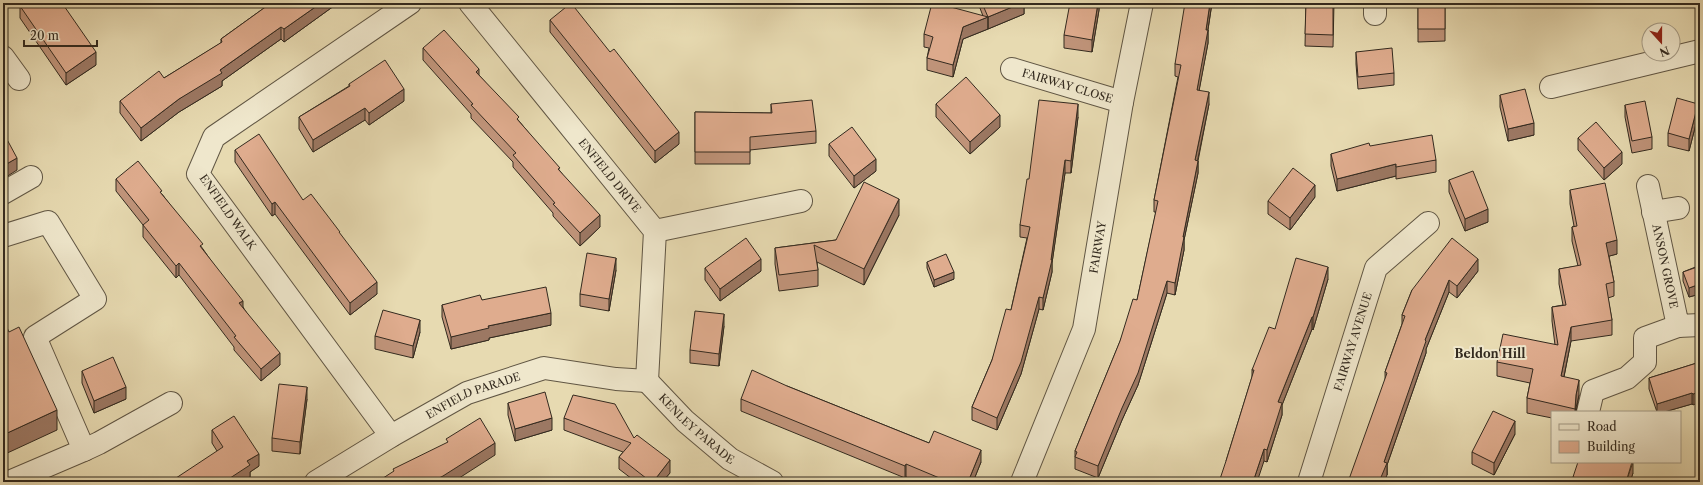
<svg xmlns="http://www.w3.org/2000/svg" width="1703" height="485" font-family="'Libre Caslon Text',serif">
	<rect width="100%" height="100%" fill="#e7dab1"/>
	<filter id="stains"><feTurbulence type="fractalNoise" baseFrequency=".005" numOctaves="4"/><feColorMatrix values="0 0 0 0 .2 0 0 0 0 .09 0 0 0 0 .02 0 0 0 .5 -.17"/></filter>
	<radialGradient id="worn" r=".72"><stop offset=".6" stop-color="#630" stop-opacity="0"/><stop offset="1" stop-color="#630" stop-opacity=".3"/></radialGradient>
	<g fill="none" stroke-linecap="round" stroke-linejoin="round">
		<defs>
			<g id="minor">
				<path id="s1" d="M470,3L655,231L647,381"/>
				<path d="M1375,3V14"/>
				<path d="M3,57L19,79"/>
				<path id="s2" d="M1012,69L1122,102"/>
				<path d="M1551,87L1700,51"/>
				<path id="s3" d="M1648,186L1678,326L1700,325"/>
				<path d="M3,193L31,177"/>
				<path d="M1653,212L1678,208"/>
				<path d="M655,231L801,201"/>
				<path d="M3,236L48,222L95,299L35,337L84,450L9,482"/>
				<path id="s4" d="M647,381L685,421L730,459L772,482"/>
				<path d="M1588,412L1593,391L1627,378L1645,362V338L1678,326"/>
				<path d="M391,436L198,174L214,137L410,3"/>
				<path d="M84,450L99,443L171,403"/>
				<path id="s5" d="M316,482L391,436L467,393L544,368L616,379L647,381"/>
				<path id="s6" d="M1022,482L1084,329L1122,102L1142,3"/>
				<path id="s7" d="M1309,482L1376,268L1428,223"/>
			</g>
		</defs>
		<use href="#minor" stroke="#605644" stroke-width="24"/>
		<use href="#minor" stroke="#efe7cc" stroke-width="22"/>
	</g>
	<path fill="#c0947a" stroke="#332a1f" d="M271,3H338L284,42L281,39L222,81V86L179,112L141,141L120,113V101L164,78L221,43V39Z
		M978,3H1024V14L988,29V28V29L963,39L953,77L927,70V58L929,48L924,47V34L983,16Z
		M1099,3V10L1092,52L1064,48V35Z
		M1212,3L1208,30V43L1199,90L1209,104L1198,161V173L1184,240V250L1175,295L1167,293L1138,385L1122,420L1098,478L1075,469V451L1137,300L1156,212H1154V200L1178,77L1175,76V64Z
		M1306,3H1334L1333,47L1305,46Z
		M1418,3H1445V41L1418,42Z
		M20,6L96,65L66,85L20,18Z
		M550,20L679,144L655,163L550,32Z
		M423,48L479,75L519,121L560,171L600,227L580,246L553,216V213L513,167V162L471,118V114L423,60Z
		M1356,52L1394,73V85L1358,89L1356,64Z
		M349,84L404,101L369,125L365,120L313,152L299,129V117L349,86Z
		M1500,95L1534,135L1508,141L1500,107Z
		M771,104L816,131V143L750,150V164H695V112L771,113Z
		M936,104L1000,127L970,154L936,117Z
		M1625,105L1652,137V149L1632,153L1625,117Z
		M1698,116L1689,151L1668,146V133Z
		M1078,117L1071,173H1065L1052,263V272L1043,310L1039,309L1021,374L997,430L972,420V407L992,360L1011,310L1027,238L1020,237V225Z
		M1578,138L1622,164L1604,180L1578,150Z
		M1700,143V170L1698,156V144Z
		M829,144L876,171L854,188L829,156Z
		M235,150L303,200L340,234L377,294L350,315L275,214L272,216L235,162Z
		M1331,154L1436,160V172L1396,179V176L1337,191L1331,166Z
		M116,179L162,194L203,249L243,307L280,365L261,381L234,350V347L179,275L176,278L143,237V225L116,191Z
		M1449,180L1488,222L1465,231L1449,192Z
		M1570,190L1617,254L1609,256L1614,282V296L1608,298L1612,320V335L1571,341L1564,377L1579,395L1576,412H1552V418L1527,413V398L1530,383L1497,376V362L1555,345L1552,321V307L1563,305L1559,284V269L1578,266L1572,241V227L1574,226L1570,204Z
		M1315,197L1290,230L1268,214V201Z
		M899,215L864,285L817,262L818,270V286L779,291L775,264V248L836,240Z
		M1700,251V294L1689,297L1683,281V272L1698,266L1696,262V253Z
		M927,262L954,279L934,287L927,268Z
		M705,268L761,271L720,301L705,280Z
		M616,270L609,311L580,306V294Z
		M1478,271L1457,298L1449,292L1426,349V353L1387,465V475L1385,372L1402,324V315L1412,290Z
		M1328,279L1313,330L1312,329L1282,405V415L1267,462L1264,461H1226L1252,377V370L1275,329Z
		M482,300L551,325L489,338V340L451,349L442,317V305Z
		M724,326L719,366L690,363V350Z
		M420,332L413,358L375,349V336Z
		M1700,362L1693,405L1692,404L1664,412H1657L1649,389V378Z
		M82,371L126,399L94,413L82,383Z
		M787,386L929,443L981,462L973,482H919L906,477L905,478L741,411V399Z
		M307,399L300,454L272,451V438Z
		M508,403L552,430L515,441L508,415Z
		M564,418L634,438L670,473L662,482H636L619,469V457L623,452L564,430Z
		M212,430L259,466L250,472V477L217,451L212,443Z
		M1515,434L1494,475L1472,464V452Z
		M1633,473L1630,482H1573V477Z"/>
	<path fill="#9c7863" stroke="#332a1f" d="M321,3H338L284,42V29Z
		M1022,3H1024V14L988,29V17Z
		M1098,3H1099V10L1092,52V40Z
		M1210,3H1212L1207,35L1208,30V43L1197,102V90Z
		M988,17V29L963,39L953,77V65L963,27Z
		M281,27V39L222,81V86L179,112L141,141V128L179,99Z
		M96,52V65L66,85V73Z
		M479,69V81L476,72Z
		M404,89V101L369,125V113Z
		M1209,92V104L1195,173V160Z
		M1078,104V117L1071,173V161Z
		M1698,104V116L1689,151V139Z
		M365,108V120L313,152V140Z
		M1000,115V127L970,154V142Z
		M1534,123V135L1508,141V129Z
		M679,132V144L655,163V151Z
		M1622,152V164L1604,180V168Z
		M17,158V170L3,179V166Z
		M876,159V171L854,188V176Z
		M1065,160V173L1052,263V272L1043,310V298L1051,260Z
		M1198,161V173L1184,240V250L1175,295V283L1183,237Z
		M1396,164V176L1337,191V179Z
		M1315,185V197L1290,230V218Z
		M899,199V215L864,285V269Z
		M275,202V214L272,216V204Z
		M1488,209V222L1465,231V219Z
		M600,215V227L580,246V233Z
		M1617,240V254L1606,257V243Z
		M616,258V270L609,311V299Z
		M761,259V271L720,301V289Z
		M1478,259V271L1457,298V286Z
		M179,263V275L176,278V266Z
		M1328,267V279L1313,330V317Z
		M954,272V279L934,287V280Z
		M1449,280V292L1426,349V353L1387,465V475L1384,482H1379L1384,462L1425,340Z
		M1167,281V293L1138,385L1122,420L1098,478V466Z
		M377,282V294L350,315V303Z
		M1700,284V294L1689,297V288Z
		M1039,297V309L1021,374L997,430V418Z
		M243,301V313L239,303Z
		M551,313V325L489,338V340L451,349V337L488,326Z
		M724,314V326L719,366V354Z
		M1312,317V329L1282,405V415L1267,462V450L1278,402Z
		M420,320V332L413,358V346Z
		M1571,327V341L1561,391V376Z
		M280,353V365L261,381V369Z
		M1579,380V395L1575,412L1576,395Z
		M126,387V399L94,413V401Z
		M307,387V399L300,454V442Z
		M1700,392V402L1693,405V394Z
		M1692,393V404L1664,412H1657V404Z
		M57,410V430L3,455V435Z
		M552,418V430L515,441V429Z
		M1515,421V434L1494,475V463Z
		M495,443V455L453,482H431Z
		M1264,449V461L1257,482H1253Z
		M981,450V462L973,482H968Z
		M259,454V466L250,472V477L243,482H224L247,461Z
		M670,460V473L662,482H653Z
		M1633,462V473L1630,482H1626Z
		M906,464V477L905,478V466Z"/>
	<path fill="#dfac8e" stroke="#332a1f" d="M24,3H62L96,52L66,73L20,6Z
		M271,3H321L284,29L281,27L220,70L222,73L179,99L141,128L120,101L159,71L164,78L222,42L221,39Z
		M571,3L610,52L614,49L679,132L655,151L550,20Z
		M932,3H936L988,17L963,27L953,65L927,58L933,37L924,34Z
		M982,3H1022L988,17Z
		M1070,3H1098L1092,40L1064,35Z
		M1185,3H1210L1206,30H1208L1197,90L1209,92L1195,160L1198,161L1183,237H1184L1175,283L1167,281L1138,373L1122,408L1098,466L1075,457L1077,452L1075,451L1120,341L1133,299L1137,300L1158,201L1154,200L1181,65L1175,64Z
		M1306,3H1333V35L1305,34Z
		M1418,3H1445V29H1418Z
		M444,30L479,69L476,72L519,117L517,119L560,168L558,169L600,215L580,233L553,204L555,203L513,155L516,153L471,105L473,104L423,48Z
		M1392,48L1394,73L1358,77L1356,52Z
		M385,60L404,89L369,113L365,108L313,140L299,117L350,86L349,84Z
		M966,77L1000,115L970,142L936,104Z
		M1525,89L1534,123L1508,129L1500,95Z
		M1677,98L1698,104L1689,139L1668,133Z
		M812,100L816,131L750,137V152H695V112L772,113L771,104Z
		M1039,100L1078,104L1071,161L1065,160L1051,260H1052L1043,298L1039,297L1021,362L997,418L972,407L992,360L1006,309L1011,310L1030,227L1020,225L1027,179H1029Z
		M1645,101L1652,137L1632,141L1625,105Z
		M1596,122L1622,152L1604,168L1578,138Z
		M852,127L876,159L854,176L829,144Z
		M3,132L17,158L3,166Z
		M259,134L303,200L311,194L340,232H339L377,282L350,303L275,202L272,204L235,150Z
		M1432,135L1436,160L1396,167V164L1337,179L1331,154L1369,143L1370,146Z
		M1700,143V158L1698,144Z
		M138,161L162,191L160,192L203,244L200,246L243,301L239,303L280,353L261,369L234,337L236,336L179,263L176,266L143,225L149,220L116,179Z
		M1293,168L1315,185L1290,218L1268,201Z
		M1473,171L1488,209L1465,219L1449,180Z
		M864,182L899,199L864,269L814,245L818,270L779,275L775,248L836,240Z
		M1605,183L1617,240L1606,243L1614,282L1606,284L1612,320L1571,327L1561,376L1579,380L1576,395L1575,409L1527,398L1533,369L1497,362L1503,334L1558,345L1552,307L1566,305L1559,269L1581,265L1572,227L1577,226L1570,190Z
		M746,238L761,259L720,289L705,268Z
		M1452,238L1478,259L1457,286L1449,280L1425,340L1426,341L1384,462L1387,463L1379,482H1348L1387,373L1385,372L1405,316L1402,315L1412,290Z
		M1700,251V264L1696,253Z
		M587,253L616,258L609,299L580,294Z
		M946,254L954,272L934,280L927,262Z
		M1296,258L1328,267L1313,317H1312L1278,402L1282,403L1267,450L1264,449L1253,482H1219L1226,461L1254,370H1252L1269,327L1275,329Z
		M1700,266V284L1689,288L1683,272Z
		M546,287L551,313L488,326L489,328L451,337L442,305L480,295L482,300Z
		M383,310L420,320L413,346L375,336Z
		M695,311L724,314L719,354L690,350Z
		M3,319L9,332L19,327L57,410L3,435Z
		M113,357L126,387L94,401L82,371Z
		M1700,362V392L1693,394L1692,393L1657,404L1649,378Z
		M752,370L787,386L929,443L934,431L981,450L968,482H949L906,464L905,466L741,399Z
		M279,384L307,387L300,442L272,438Z
		M545,392L552,418L515,429L508,403Z
		M573,395L615,404L634,438L637,435L670,460L653,482H651L619,457L631,443L564,418Z
		M1493,411L1515,421L1494,463L1472,452Z
		M234,416L259,454L247,461L250,465L224,482H170L223,447L212,430Z
		M480,418L495,443L443,476L431,482H377L394,471L393,469L448,442L446,439Z
		M1578,462H1632L1626,482H1591L1573,477Z"/>
	<g text-anchor="middle" dominant-baseline="central" stroke-width="4" stroke-linejoin="round" paint-order="stroke">
		<g font-size="11" fill="#332a1f" stroke="#efe7cc">
			<text stroke="none"><textPath href="#s2" startOffset="58">FAIRWAY CLOSE</textPath></text>
			<text stroke="none"><textPath href="#s1" startOffset="222">ENFIELD DRIVE</textPath></text>
			<text transform="translate(228 212) rotate(55)">ENFIELD WALK</text>
			<text stroke="none"><textPath href="#s6" startOffset="248">FAIRWAY</textPath></text>
			<text stroke="none"><textPath href="#s3" startOffset="82">ANSON GROVE</textPath></text>
			<text stroke="none"><textPath href="#s7" startOffset="147">FAIRWAY AVENUE</textPath></text>
			<text stroke="none"><textPath href="#s5" startOffset="180">ENFIELD PARADE</textPath></text>
			<text stroke="none"><textPath href="#s4" startOffset="69">KENLEY PARADE</textPath></text>
		</g>
		<g font-size="12" font-weight="bold" fill="#332a1f" stroke="#efe7cc">
			<text x="1490" y="353">Beldon Hill</text>
		</g>
	</g>
	<rect width="1703" height="485" fill="none" stroke="#e7dab1" stroke-width="16"/>
	<rect x="4" y="4" width="1695" height="477" fill="none" stroke="#332a1f" stroke-width="2"/>
	<rect x="8" y="8" width="1687" height="469" fill="none" stroke="#332a1f"/>
	<rect x="1551" y="411" width="130" height="52" fill="#efe7cc" stroke="#a49b87"/>
	<rect x="1559" y="424" width="20" height="6" fill="#efe7cc" stroke="#a49b87"/>
	<text x="1587" y="431" font-size="12" fill="#332a1f">Road</text>
	<rect x="1559" y="441" width="20" height="12" fill="#dfac8e" stroke="#a49b87"/>
	<text x="1587" y="451" font-size="12" fill="#332a1f">Building</text>
	<g transform="translate(1661 42) rotate(159)"><circle r="19" fill="#efe7cc" stroke="#a49b87"/>
	<path d="M0-3L7 15L0 10L-7 15Z" fill="#8f2418"/>
	<text y="-6" font-size="11" font-weight="bold" text-anchor="middle" fill="#332a1f">N</text>
	</g>
	<path d="M24 40v6h73v-6" fill="none" stroke="#332a1f" stroke-width="2"/>
	<text x="30" y="40" font-size="12" fill="#332a1f" stroke="#efe7cc" stroke-width="3" paint-order="stroke">20 m</text>
	<rect width="100%" height="100%" filter="url(#stains)"/>
	<rect width="100%" height="100%" fill="url(#worn)"/>
</svg>
